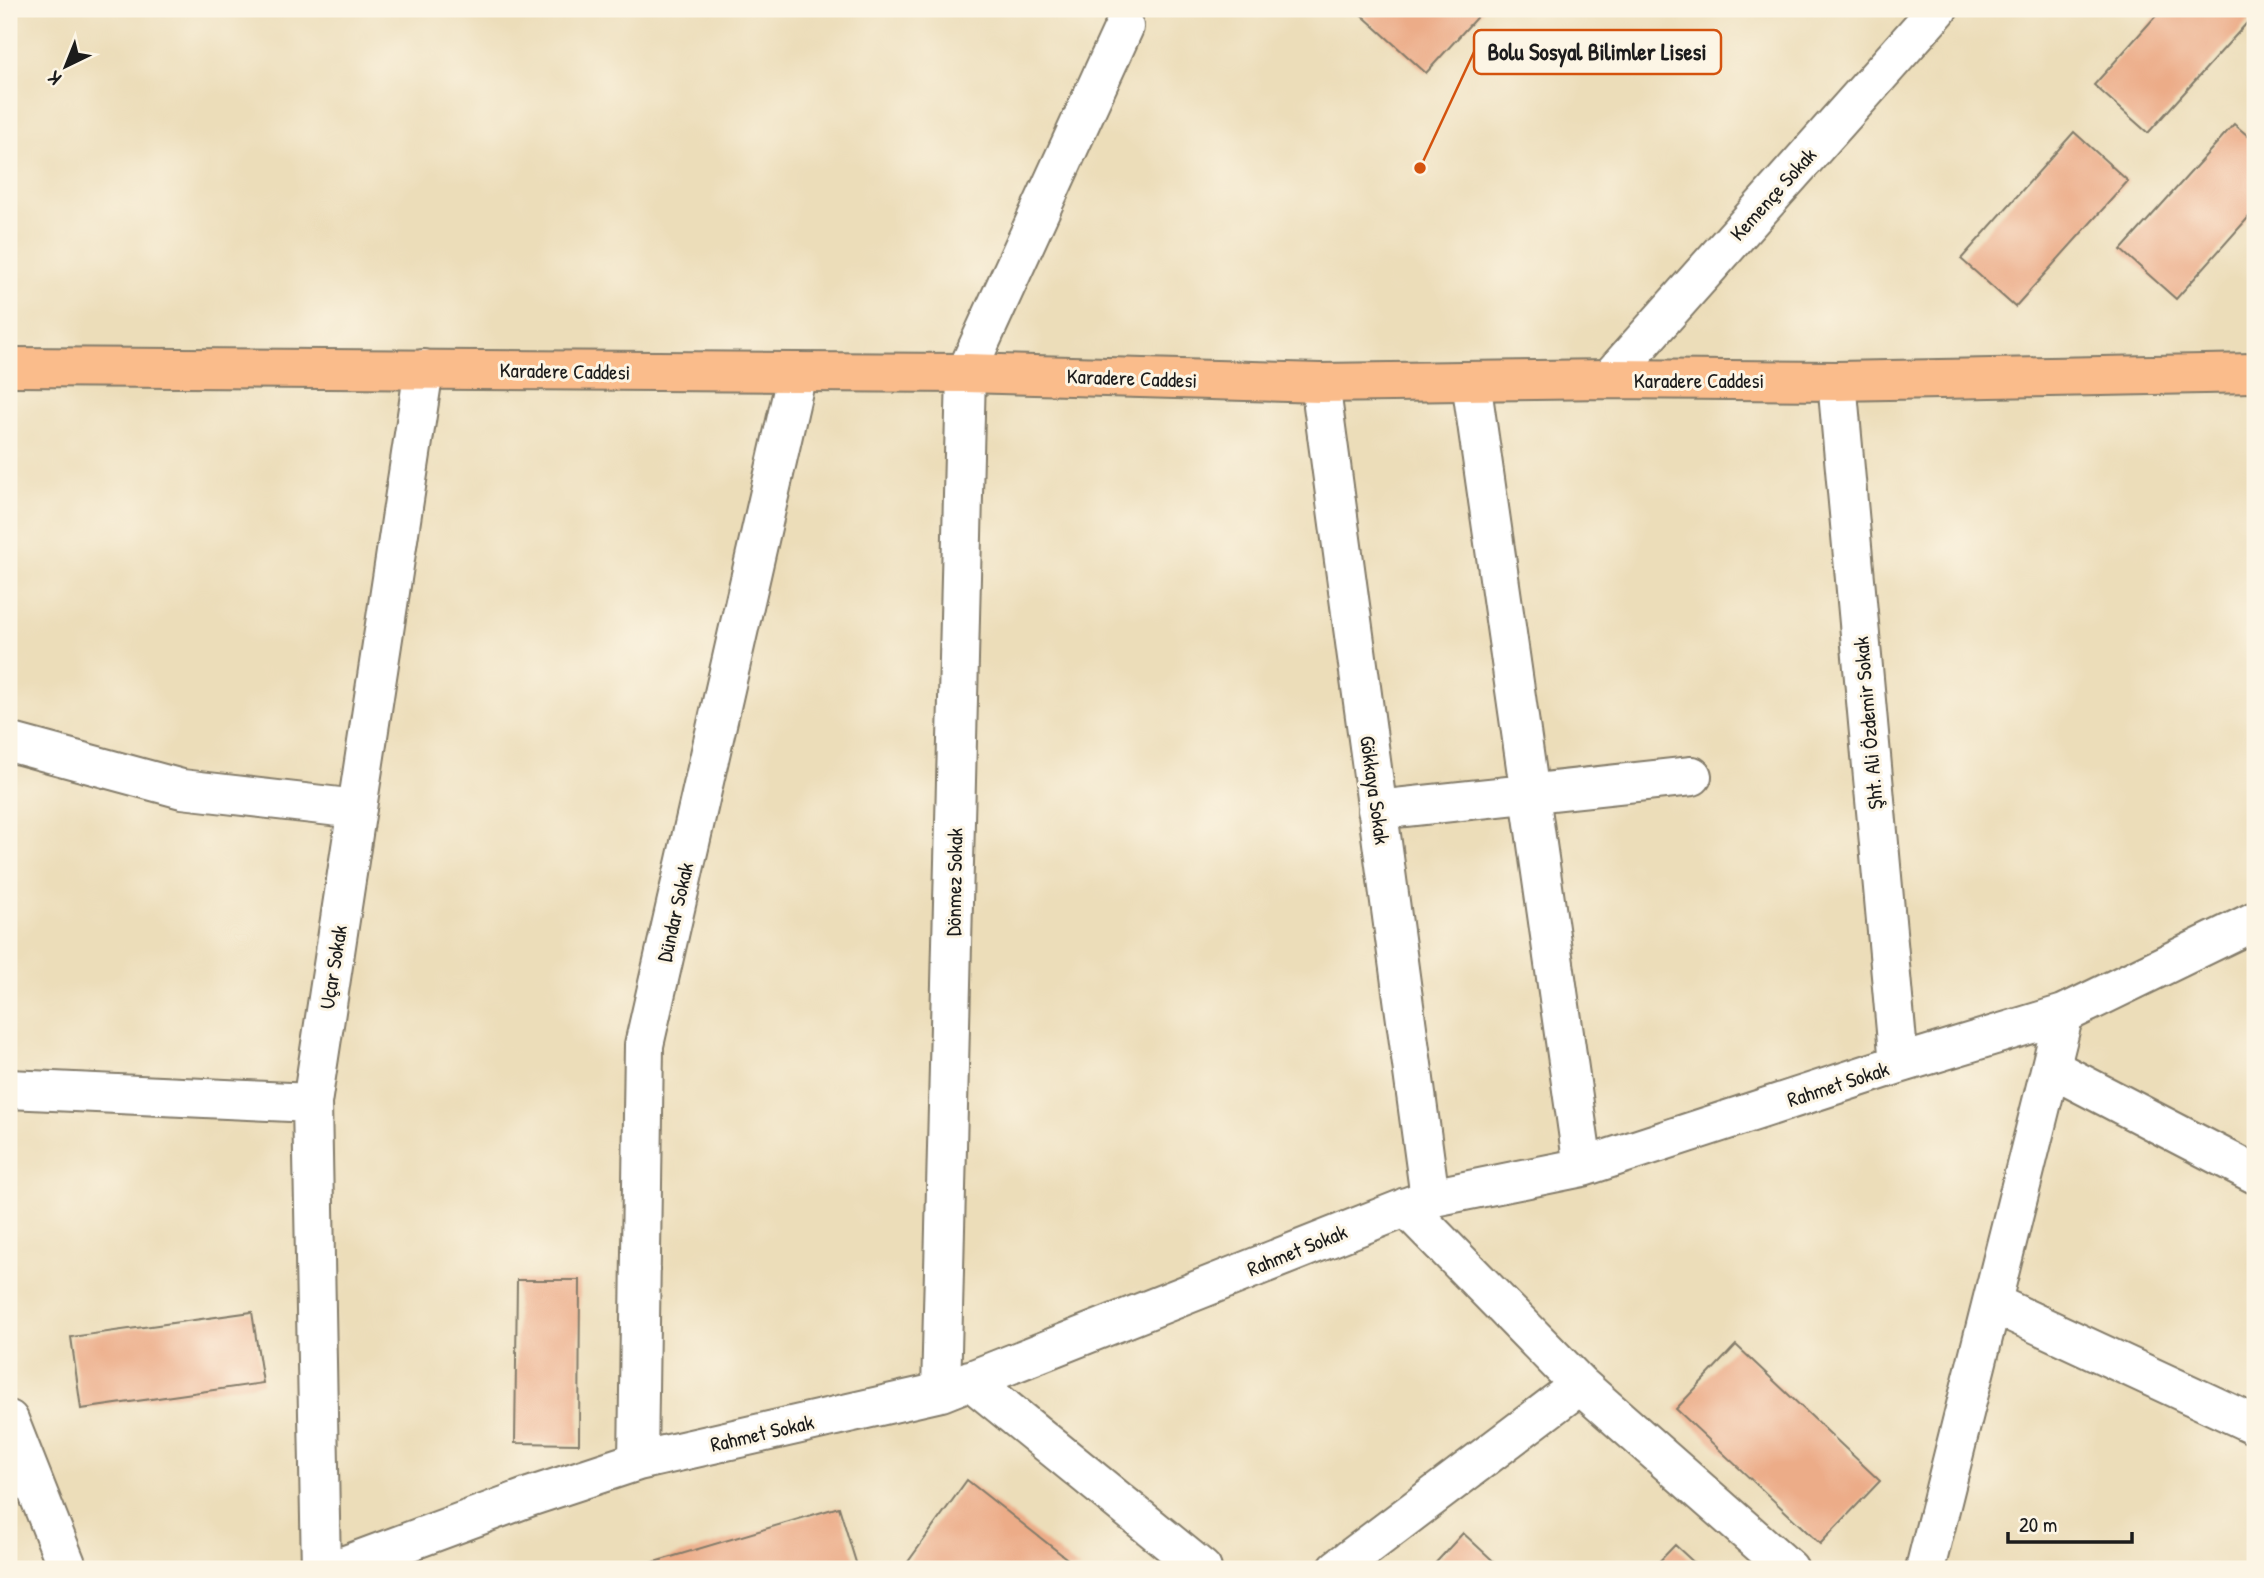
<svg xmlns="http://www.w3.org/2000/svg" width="2264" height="1578" font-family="'Patrick Hand',sans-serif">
	<rect width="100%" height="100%" fill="#fcf5e5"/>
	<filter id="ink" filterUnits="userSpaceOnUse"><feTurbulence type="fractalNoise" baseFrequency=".0143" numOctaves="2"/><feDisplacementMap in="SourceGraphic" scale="14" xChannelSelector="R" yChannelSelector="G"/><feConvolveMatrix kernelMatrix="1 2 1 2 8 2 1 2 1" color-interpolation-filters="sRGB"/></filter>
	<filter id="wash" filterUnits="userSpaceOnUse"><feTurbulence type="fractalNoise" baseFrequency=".00686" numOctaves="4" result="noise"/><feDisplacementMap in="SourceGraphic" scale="28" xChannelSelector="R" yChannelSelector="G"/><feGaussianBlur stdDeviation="1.57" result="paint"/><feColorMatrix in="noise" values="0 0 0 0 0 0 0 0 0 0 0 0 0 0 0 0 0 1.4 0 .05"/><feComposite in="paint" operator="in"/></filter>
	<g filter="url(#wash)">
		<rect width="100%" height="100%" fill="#ecddb9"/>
		<g id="blocks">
			<path fill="#ecac88" d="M1355,9H1484L1426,73Z
				M2162,9H2255V14L2148,133L2094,85Z
				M2234,124L2255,142V210L2176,299L2121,250Z
				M2074,132L2128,181L2015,307L1961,259Z
				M517,1280H580L579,1444L515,1443Z
				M252,1312L263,1383L81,1409L71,1337Z
				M1736,1345L1880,1481L1820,1544L1676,1409Z
				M967,1480L1080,1569H909L905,1566Z
				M839,1507L858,1569H653L651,1563Z
				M1463,1533L1502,1569H1430Z
				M1675,1545L1701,1569H1652Z"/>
		</g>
	</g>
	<g filter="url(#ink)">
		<use href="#blocks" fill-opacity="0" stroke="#847c6a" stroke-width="2"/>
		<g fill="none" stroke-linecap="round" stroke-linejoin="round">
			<defs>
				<path id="minor" d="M1609,379L1938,9
					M1471,381L1583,1167
					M1837,381L1899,1064
					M1320,383L1430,1198
					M9,742L182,789L357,809
					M1377,810L1692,776
					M2051,1068L2255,1174
					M9,1089L312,1103
					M1406,1207L1580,1385
					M1992,1303L2255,1425
					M970,1380L1202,1569
					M941,1392L966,373L1124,27
					M9,1420L68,1569
					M638,1461L644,1045L797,373
					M321,1569L312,1103L424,369
					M335,1569L529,1497L638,1461L941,1392L1430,1198L1583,1167L1899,1064L2064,1014L2255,921
					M1337,1569L1580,1385L1789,1569
					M1925,1569L2064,1014"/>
				<path id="major" d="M9,367L966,373L1320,383L1609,379L1837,381L2255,373"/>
			</defs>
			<use href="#minor" stroke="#847c6a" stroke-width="42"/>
			<use href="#major" stroke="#847c6a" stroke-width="42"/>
			<use href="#minor" stroke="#fff" stroke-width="38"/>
			<use href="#major" stroke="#fabc8b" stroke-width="38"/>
		</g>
	</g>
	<g text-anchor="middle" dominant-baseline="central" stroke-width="6" stroke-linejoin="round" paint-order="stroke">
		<g font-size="21" fill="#1c1c1c" stroke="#fcf5e5">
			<text transform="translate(1773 194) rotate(-48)">Kemençe Sokak</text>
			<text transform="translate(565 371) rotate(1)">Karadere Caddesi</text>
			<text transform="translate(1132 378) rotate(2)">Karadere Caddesi</text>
			<text x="1699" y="380">Karadere Caddesi</text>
			<text transform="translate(1868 723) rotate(-95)">Şht. Ali Özdemir Sokak</text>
			<text transform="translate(1375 790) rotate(82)">Gökkaya Sokak</text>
			<text transform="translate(954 882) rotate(-89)">Dönmez Sokak</text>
			<text transform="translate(675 912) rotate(-77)">Dündar Sokak</text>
			<text transform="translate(333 967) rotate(-81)">Uçar Sokak</text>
			<text transform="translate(1838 1084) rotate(-18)">Rahmet Sokak</text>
			<text transform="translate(1297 1250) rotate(-22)">Rahmet Sokak</text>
			<text transform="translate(762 1433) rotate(-13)">Rahmet Sokak</text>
		</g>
	</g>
	<path fill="none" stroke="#d4530e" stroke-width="2.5" d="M1420 168L1474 52"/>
	<circle fill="#d4530e" stroke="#fcf5e5" stroke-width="2.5" cx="1420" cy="168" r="7"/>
	<rect fill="#fcf5e5" stroke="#d4530e" stroke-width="2.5" x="1474" y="30" width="247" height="44" rx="7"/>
	<g font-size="23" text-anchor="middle" font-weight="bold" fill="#1c1c1c">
		<text x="1597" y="60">Bolu Sosyal Bilimler Lisesi</text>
	</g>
	<rect width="2264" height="1578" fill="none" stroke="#fcf5e5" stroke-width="35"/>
	<g transform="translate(66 66) rotate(223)" stroke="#fcf5e5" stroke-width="5" paint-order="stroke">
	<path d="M0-5L12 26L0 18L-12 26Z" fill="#1c1c1c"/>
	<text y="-10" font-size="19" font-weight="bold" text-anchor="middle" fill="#1c1c1c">K</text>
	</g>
	<path d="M2008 1532v10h124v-10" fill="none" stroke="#1c1c1c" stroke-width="3.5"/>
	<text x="2019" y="1532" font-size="21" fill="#1c1c1c" stroke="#fcf5e5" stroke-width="5" paint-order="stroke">20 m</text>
</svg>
